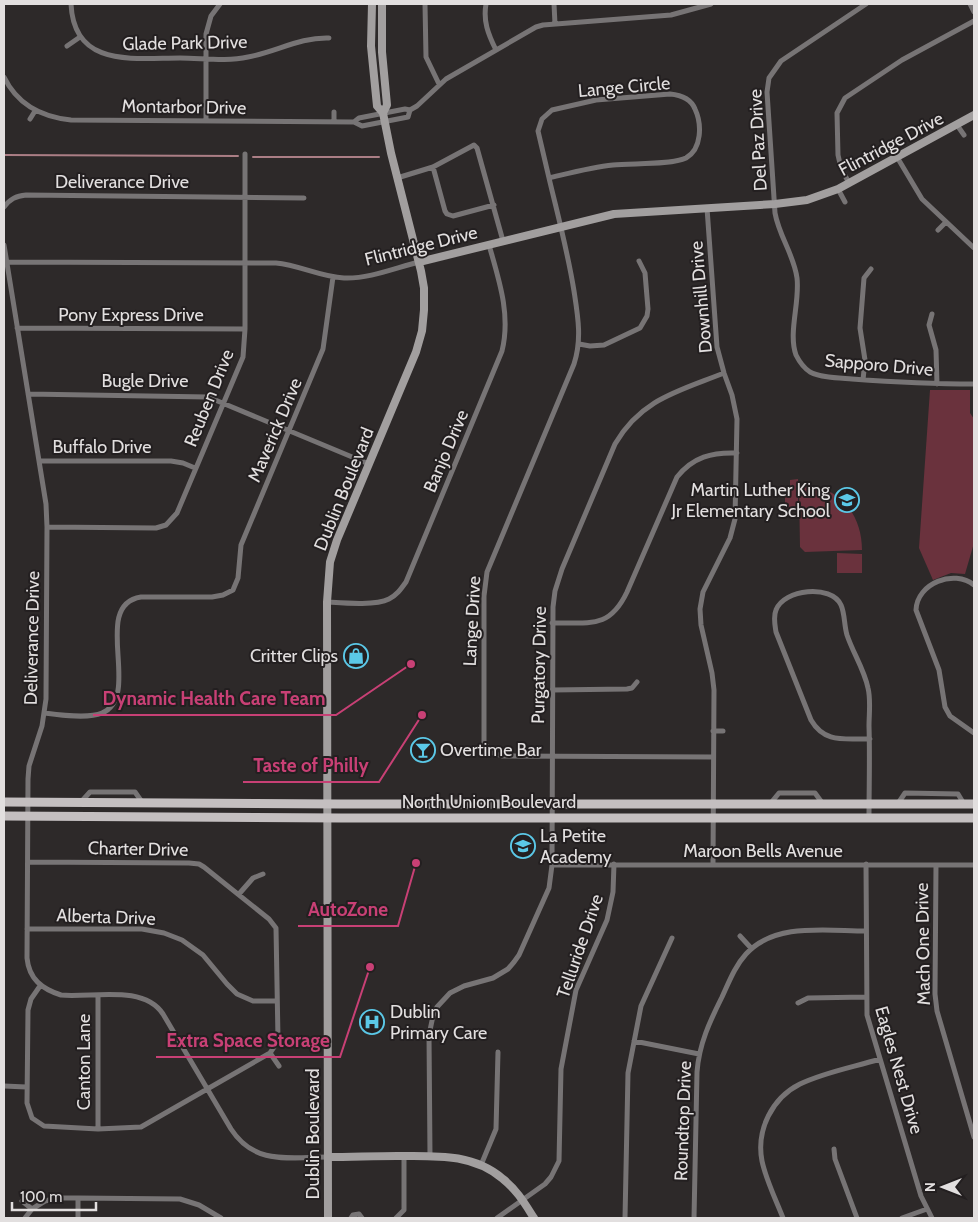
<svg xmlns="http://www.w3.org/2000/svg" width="978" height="1222" font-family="Cabin,sans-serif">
	<rect width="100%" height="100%" fill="#2d2929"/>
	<path fill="#6a323d" d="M930,390H970V413L974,419V543L965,574L951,573L933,580L919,548Z
		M798,479V511H785V489L790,488V480Z
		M813,486C845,492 862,519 862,550L805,552L800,547L799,487Z
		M837,553L862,554V573H837Z"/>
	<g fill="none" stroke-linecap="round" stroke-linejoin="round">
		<path stroke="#ab7e85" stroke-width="2" d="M4,155L238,156
			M253,157H379"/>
		<path stroke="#777475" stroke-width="5" d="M71,4C74,68 133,58 180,58C202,58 226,62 248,57C276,52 300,37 329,38
			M425,4L426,57L439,84
			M486,4C483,21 488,34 496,50
			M554,4L555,24
			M866,4L781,61L769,78L767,92L775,213C779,236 794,255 797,278C800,302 788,333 796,355C799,361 804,368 810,372C822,378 839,378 852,379C893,382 933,384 974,384
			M970,4L974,12
			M67,46L80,37
			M4,77C17,104 42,117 71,120L354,122L362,126L408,117L410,110
			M334,112V122
			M30,119L35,111
			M206,121V34L211,16L220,4
			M354,122L359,118L405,109L410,110L417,106L446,79L536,27L543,25L671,15L711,4
			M957,125L964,135
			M897,157L922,199L974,248
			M433,167L445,211L447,214L453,216L494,205
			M397,178L433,167L474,145L477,148L503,241
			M549,178L538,131L542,119L552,110L596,100L670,94C681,95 691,99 695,109C702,124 702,149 686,158C672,165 631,163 613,165C592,167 570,173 549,178C558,216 568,253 574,291C578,317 582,339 574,364L487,572L484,596V742L490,752L502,756L713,757
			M849,183L841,168L838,155L837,113L845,98L902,60L974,21
			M838,189L845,202
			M4,207C10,199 16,196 26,195L304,198
			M707,208L717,347L724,373L732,395L737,419L735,519L730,538L703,592L700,609L701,625L712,673L714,690L713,864
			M938,230L946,222
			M4,245L46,504L47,527L46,699L42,726L29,766L28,779L27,958C29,979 42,989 61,995C92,998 143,984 163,1014L231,1129C255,1166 290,1157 328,1157
			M6,262L276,263C299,265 321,277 344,278C369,279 395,268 419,262
			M932,314L929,325L936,350L937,384
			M17,328L245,329
			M579,344L590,346L604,345L640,328L647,316L648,309L645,273L639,261
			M863,380L865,360L860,328L864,278L871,269
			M28,394L208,397L369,464
			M39,461H171L183,463L195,468
			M47,527L156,528L166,525L177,513L243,357L245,329V154
			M974,585C954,569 917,583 916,610L939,670L945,707L950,716L974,733
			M327,602C343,603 375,606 389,599C397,595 401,589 406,582L502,351C511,315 499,280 489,245
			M552,623C589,622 609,630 627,592L677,477C693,457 712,452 737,453
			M552,690L627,689L632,688L637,682
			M45,713C60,715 88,719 102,713C143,696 90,605 141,597H212L223,595L233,590L238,578L241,545L323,349L333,277
			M713,731H723
			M81,802L90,792H135L142,802
			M770,804L779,793H815L823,804
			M897,805L905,793L958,794L964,804
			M869,818C869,787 870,757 869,726C869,714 871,700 868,688C864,669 853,653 847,635C844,625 845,614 841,605C831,584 784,589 776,610C773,617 775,625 776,632L811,720C825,744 845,738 870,739
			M28,862L189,863L199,864L204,867L269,919L276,928L278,1039L276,1044L270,1053L141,1127L98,1129L44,1126L32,1118L27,1103L28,1010L31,999L40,986
			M866,864L867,1015L921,1196L932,1218
			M552,865H974
			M936,865L935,994L937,1011L974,1137
			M239,894L253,878L263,874
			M27,929H142L164,933L182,940L203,955L227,984L237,994L253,1001H277
			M740,936L751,948
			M798,1003L808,998L866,997
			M634,1041L699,1054
			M270,1053L279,1066
			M4,1086L26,1087
			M98,1129V995
			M834,1149L835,1159L857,1218
			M430,1156L429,1035L433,1016L437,1007L450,993L464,986L493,978L508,969L514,962L519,955L549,888L552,865L553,607L555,591L562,569L615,444C641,399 679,391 724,373
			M481,1165L496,1129L498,1052
			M22,1201L32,1209
			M25,1218L32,1209L45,1201L57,1198H78L180,1199L199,1205L221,1218
			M78,1218V1198
			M351,1218L353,1215L359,1214L362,1218
			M396,1218L404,1210V1156
			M497,1218L545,1184L551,1177L559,1161L561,1069L576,990L607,920L613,892L614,864
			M625,1218L628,1073L641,1006L672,938
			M694,1218L697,1072C699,1044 710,1021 722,997C729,982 735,966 746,954C775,922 827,931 866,931
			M783,1218C776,1200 766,1180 762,1161C756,1130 772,1098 800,1084C825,1072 854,1067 880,1059
			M902,1218L927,1209"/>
		<path stroke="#a29f9f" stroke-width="8" d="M382,4V52L387,105L383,113
			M419,262L614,214L775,204L807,200L838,189L974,115
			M328,1157C351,1157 374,1156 397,1156C435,1156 473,1153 503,1179C517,1190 525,1204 534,1218
			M328,1218L327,602L330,562L337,540L416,352L422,331L424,310V288L421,271L391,153L383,113L377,106L371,46L372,4"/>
		<path stroke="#c4bfc0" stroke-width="9" d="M4,802L340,804H974
			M4,816L341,818H974"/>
	</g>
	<defs>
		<symbol id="school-ring" viewBox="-11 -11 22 22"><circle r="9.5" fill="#231f20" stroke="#5bc8e7" stroke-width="1.5"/><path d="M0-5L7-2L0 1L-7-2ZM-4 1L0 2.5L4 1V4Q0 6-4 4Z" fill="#5bc8e7"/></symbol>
		<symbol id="shop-ring" viewBox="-11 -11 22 22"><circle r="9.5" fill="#231f20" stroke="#5bc8e7" stroke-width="1.5"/><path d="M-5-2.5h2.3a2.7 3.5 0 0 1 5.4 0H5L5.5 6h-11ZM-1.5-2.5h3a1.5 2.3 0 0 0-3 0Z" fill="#5bc8e7"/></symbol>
		<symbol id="bar-ring" viewBox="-11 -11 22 22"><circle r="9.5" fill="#231f20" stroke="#5bc8e7" stroke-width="1.5"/><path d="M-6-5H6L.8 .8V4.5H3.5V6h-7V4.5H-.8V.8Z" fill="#5bc8e7"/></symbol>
		<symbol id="hospital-ring" viewBox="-11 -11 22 22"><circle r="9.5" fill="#231f20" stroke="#5bc8e7" stroke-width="1.5"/><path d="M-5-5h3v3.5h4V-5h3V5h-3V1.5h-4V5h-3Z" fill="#5bc8e7"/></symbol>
	</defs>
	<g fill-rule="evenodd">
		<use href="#school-ring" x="833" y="486" width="28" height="28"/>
		<use href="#shop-ring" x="342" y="642" width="28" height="28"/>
		<use href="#bar-ring" x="409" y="736" width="28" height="28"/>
		<use href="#school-ring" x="509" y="832" width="28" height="28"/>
		<use href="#hospital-ring" x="358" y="1008" width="28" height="28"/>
	</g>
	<g text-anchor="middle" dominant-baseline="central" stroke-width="4" stroke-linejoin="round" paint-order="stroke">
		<g font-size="18" fill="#e2dfdf" stroke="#231f20">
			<text transform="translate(185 43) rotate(-1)">Glade Park Drive</text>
			<text transform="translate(624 87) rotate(-5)">Lange Circle</text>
			<text transform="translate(184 107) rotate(1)">Montarbor Drive</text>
			<text transform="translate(758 140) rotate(-93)">Del Paz Drive</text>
			<text transform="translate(891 144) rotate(-28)">Flintridge Drive</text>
			<text x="122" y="182">Deliverance Drive</text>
			<text transform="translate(421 246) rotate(-14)">Flintridge Drive</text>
			<text transform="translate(701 297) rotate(-95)">Downhill Drive</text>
			<text x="131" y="315">Pony Express Drive</text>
			<text transform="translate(879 365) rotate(5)">Sapporo Drive</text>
			<text x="145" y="381">Bugle Drive</text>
			<text transform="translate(209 398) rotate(-68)">Reuben Drive</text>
			<text transform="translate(275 430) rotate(-67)">Maverick Drive</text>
			<text x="102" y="447">Buffalo Drive</text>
			<text transform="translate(446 451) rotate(-67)">Banjo Drive</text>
			<text transform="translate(344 489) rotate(-68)">Dublin Boulevard</text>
			<text transform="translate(472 621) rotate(-87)">Lange Drive</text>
			<text transform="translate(32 638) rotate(-89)">Deliverance Drive</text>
			<text transform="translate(539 665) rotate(-89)">Purgatory Drive</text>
			<text x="489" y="802">North Union Boulevard</text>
			<text transform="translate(138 849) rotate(1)">Charter Drive</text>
			<text x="763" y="851">Maroon Bells Avenue</text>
			<text transform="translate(106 917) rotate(2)">Alberta Drive</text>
			<text transform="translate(923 944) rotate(-91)">Mach One Drive</text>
			<text transform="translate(580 946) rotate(-71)">Telluride Drive</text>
			<text transform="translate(84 1062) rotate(-90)">Canton Lane</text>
			<text transform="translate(899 1070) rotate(74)">Eagles Nest Drive</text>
			<text transform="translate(683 1121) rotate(-88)">Roundtop Drive</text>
			<text transform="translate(313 1134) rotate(-90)">Dublin Boulevard</text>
		</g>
		<g font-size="18" fill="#e2dfdf" stroke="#231f20" text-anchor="start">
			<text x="830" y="490" text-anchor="end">Martin Luther King<tspan x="830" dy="21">Jr Elementary School</tspan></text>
			<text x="338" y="656" text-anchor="end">Critter Clips</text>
			<text x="440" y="750">Overtime Bar</text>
			<text x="540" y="836">La Petite<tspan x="540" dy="21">Academy</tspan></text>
			<text x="390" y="1012">Dublin<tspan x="390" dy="21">Primary Care</tspan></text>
		</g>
	</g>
	<path fill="none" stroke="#c84075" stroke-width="2" d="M411 664L336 715H93M422 715L379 782H243M416 863L398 926H298M370 967L340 1057H156"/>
	<g fill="#c84075" stroke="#231f20" stroke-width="2">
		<circle cx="411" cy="664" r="5"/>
		<circle cx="422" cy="715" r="5"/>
		<circle cx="416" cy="863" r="5"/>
		<circle cx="370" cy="967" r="5"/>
	</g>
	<g font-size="19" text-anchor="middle" font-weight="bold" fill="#c84075" stroke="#231f20" stroke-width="4" stroke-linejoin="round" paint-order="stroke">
		<text x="214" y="705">Dynamic Health Care Team</text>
		<text x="311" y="772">Taste of Philly</text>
		<text x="348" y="916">AutoZone</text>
		<text x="248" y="1047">Extra Space Storage</text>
	</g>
	<rect width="978" height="1222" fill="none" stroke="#e2dfdf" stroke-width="10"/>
	<g transform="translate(943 1187) rotate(270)" stroke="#231f20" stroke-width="4" paint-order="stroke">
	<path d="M0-4L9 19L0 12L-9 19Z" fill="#e2dfdf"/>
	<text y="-8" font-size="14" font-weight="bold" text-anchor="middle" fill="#e2dfdf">N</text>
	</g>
	<path d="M12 1202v8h84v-8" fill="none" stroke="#e2dfdf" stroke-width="2.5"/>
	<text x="20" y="1202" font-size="15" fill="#e2dfdf" stroke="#231f20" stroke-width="4" paint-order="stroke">100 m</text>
</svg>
